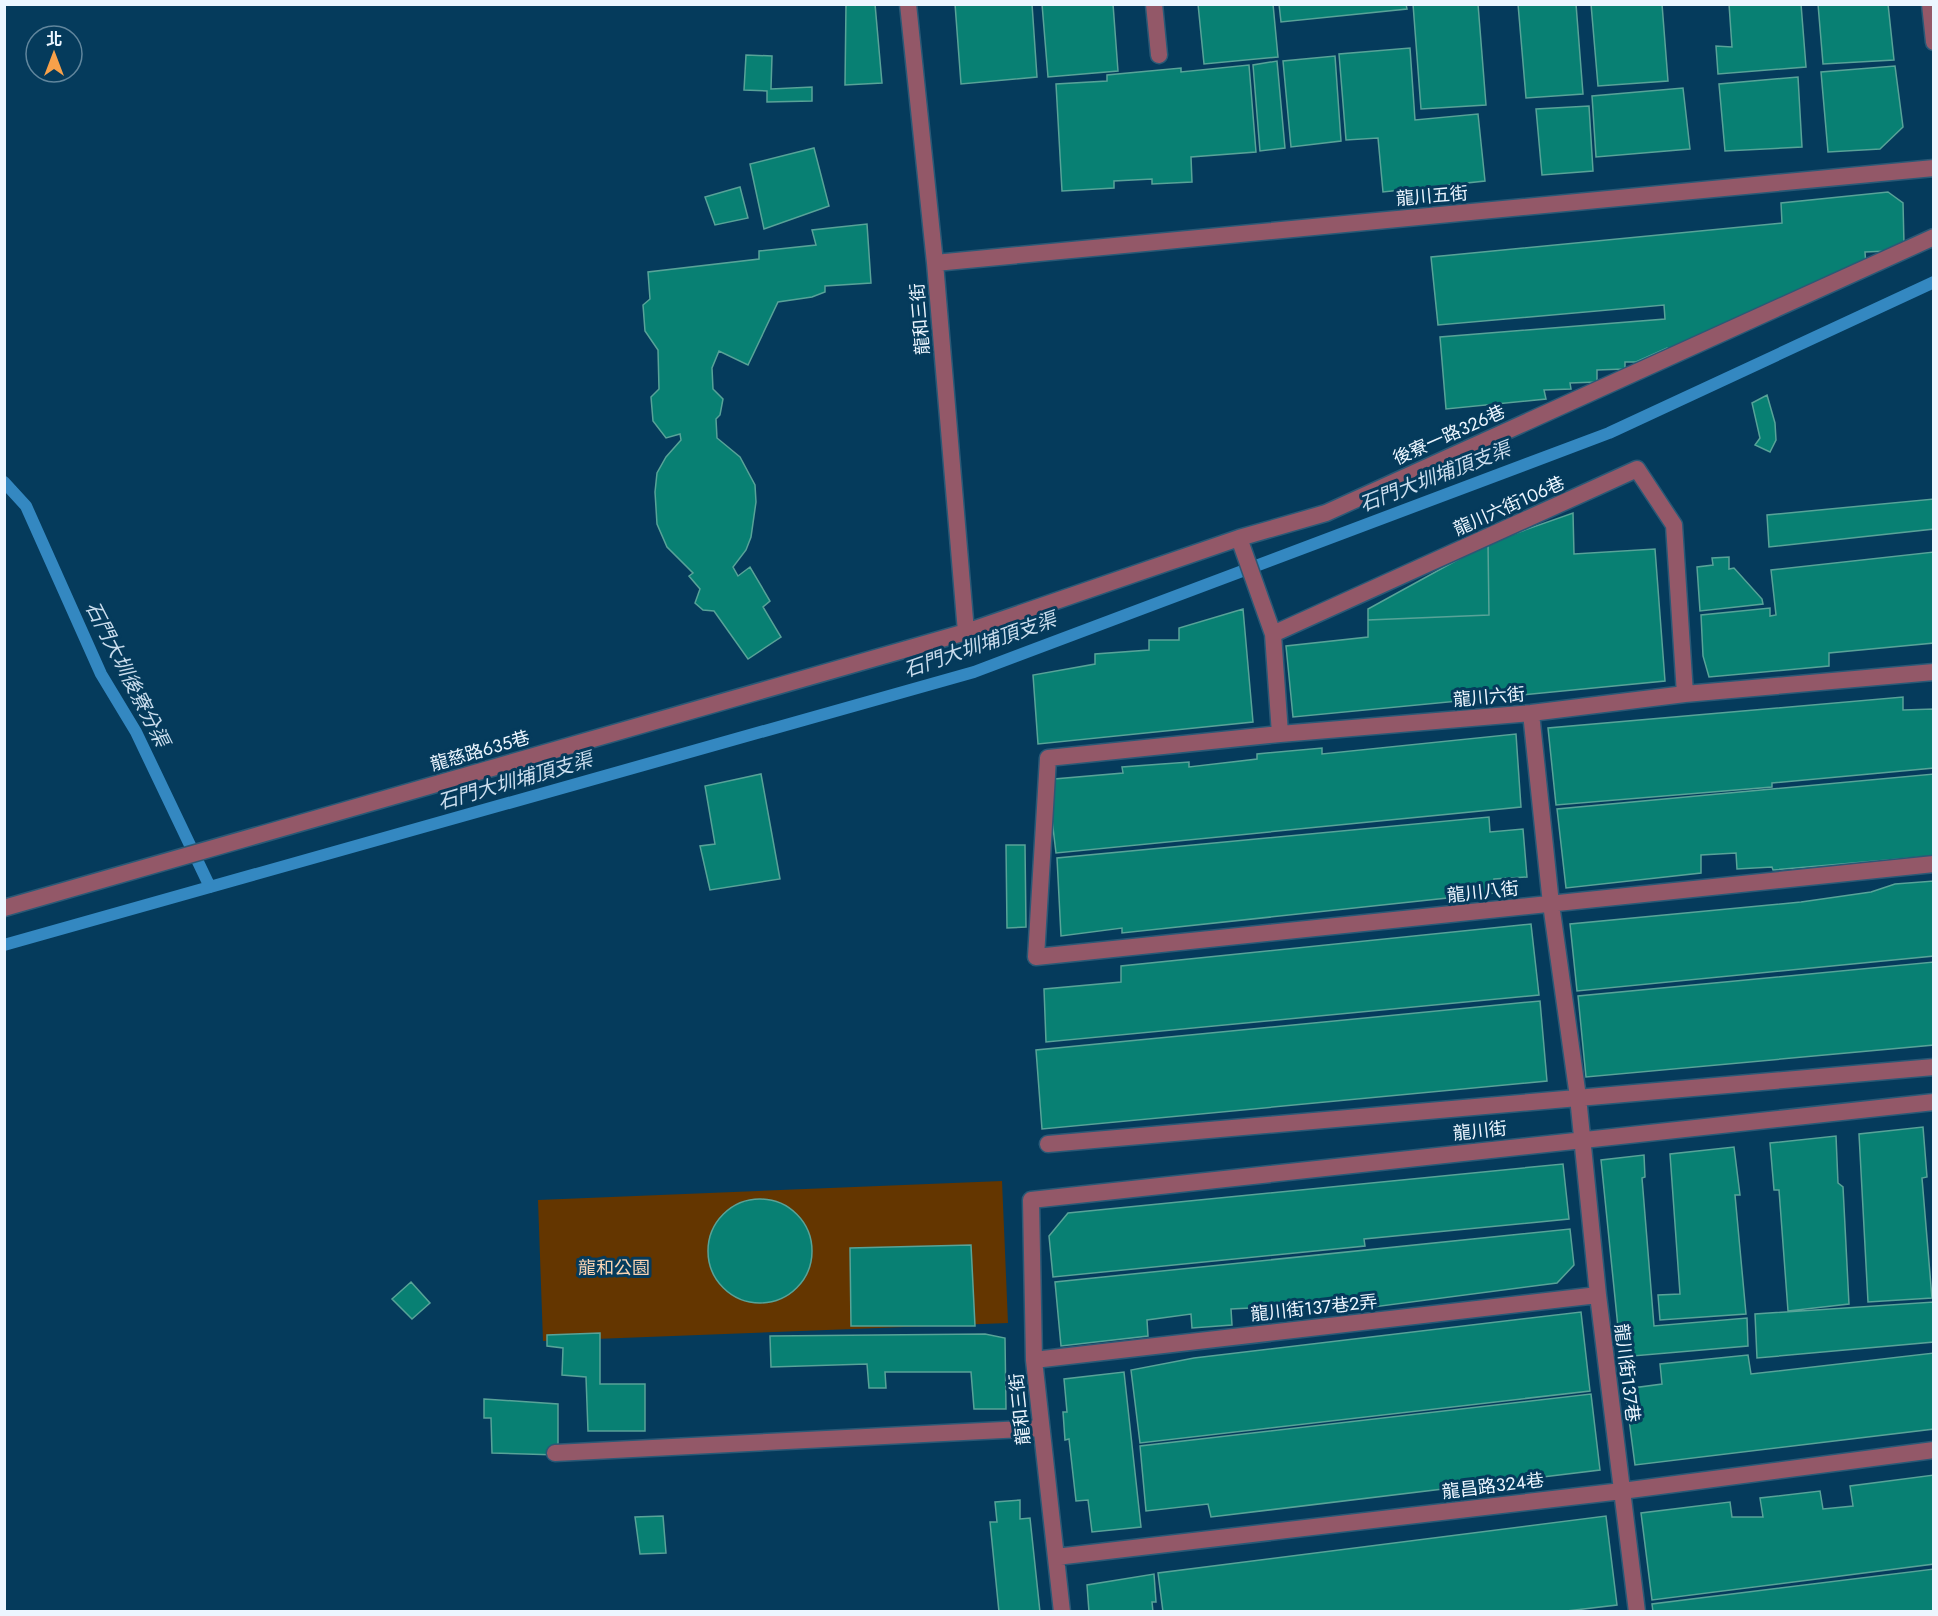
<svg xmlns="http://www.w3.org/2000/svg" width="1938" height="1616" font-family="Jost,'Noto Sans TC',sans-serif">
	<rect width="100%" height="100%" fill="#053b5c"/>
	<path fill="#643600" d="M1002,1181L1008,1323L543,1341L538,1200Z"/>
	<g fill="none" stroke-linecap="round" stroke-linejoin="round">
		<path stroke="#3488c1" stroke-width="12" d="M4,482L26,506L101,674L136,732L210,887
			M4,945L974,672L1609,433L1934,282"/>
	</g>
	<path fill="#088073" stroke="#58a398" stroke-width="1.5" d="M846,4H875L882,83L845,85Z
		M955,4H1032L1037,77L961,84Z
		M1042,4H1113L1118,71L1048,77Z
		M1198,4H1273L1278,57L1204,64Z
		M1279,4H1406L1407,9L1281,22Z
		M1413,4H1478L1486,105L1421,109Z
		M1518,4H1576L1583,94L1526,98Z
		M1591,4H1662L1668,81L1598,86Z
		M1729,4H1801L1806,67L1718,74L1716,46L1732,47Z
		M1818,4H1888L1894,60L1823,64Z
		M1410,48L1415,120L1478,114L1485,181L1383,192L1378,138L1346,140L1339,54Z
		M746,55L772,56L771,89L812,87V101L767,102V91L744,90Z
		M1335,56L1341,141L1291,147L1283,61Z
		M1277,61L1285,148L1260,151L1253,65Z
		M1249,65L1256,152L1191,157L1192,182L1152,184V179L1114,181V188L1062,191L1056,84L1107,81V75L1181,68V72Z
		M1895,66L1903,127L1880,149L1828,152L1821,72Z
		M1798,77L1802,147L1725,151L1719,84Z
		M1683,88L1690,149L1596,157L1592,96Z
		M1589,106L1593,171L1542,175L1536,109Z
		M814,148L829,206L764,229L750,164Z
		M740,187L748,218L715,225L705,197Z
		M1888,192L1903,203L1904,244L1889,251L1865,252L1866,266L1668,352L1667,348L1636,362H1625V369L1597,370V382L1570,383L1571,389L1544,390L1546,399L1446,409L1440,337L1665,319L1664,305L1438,325L1431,257L1782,223L1781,203Z
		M867,224L871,283L825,286V292L812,297L778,302L748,365L719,351L712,368L713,389L723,399L720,415L716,419L717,438L740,457L755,485L756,502L751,537L746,550L733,567L738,576L750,567L770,601L763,607L781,637L748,659L714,611L703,610L695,603L700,589L689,576L693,573L667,547L657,524L655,492L657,473L666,457L681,440L680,434L666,438L653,421L651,397L659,389L658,350L645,331L643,305L650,299L648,272L759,259V251L816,245L812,230Z
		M1767,395L1775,423L1776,440L1770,452L1755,445L1760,438L1752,403Z
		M1934,499V529L1769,547L1767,515Z
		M1573,513L1574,554L1655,549L1665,681L1293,717L1286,646L1368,637V620L1489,615L1488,543Z
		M1488,543L1489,615L1368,620V609Z
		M1934,552V643L1829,653V666L1709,677L1703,656L1701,615L1770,608V616L1776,615L1771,570Z
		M1729,557V569L1734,568L1762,599L1763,604L1700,611L1697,567L1713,565L1712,558Z
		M1243,609L1253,722L1038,744L1033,675L1095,664V654L1149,650V640H1179V628Z
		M1903,697V710L1934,709V768L1772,783V787L1556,805L1548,728Z
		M1516,734L1521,807L1056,853L1049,794L1054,779L1123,773L1122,767L1189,762V767L1257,759V754L1322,748V754Z
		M761,774L780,879L710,890L700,846L715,844L705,786Z
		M1934,774V856L1773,870L1772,867L1737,869L1736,853L1701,855V873L1566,888L1557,809Z
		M1489,817L1490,832L1523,829L1527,877L1494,879V893L1122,933V928L1061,936L1057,858Z
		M1006,845H1025L1026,927L1007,928Z
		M1934,881V956L1577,991L1570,924L1801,902L1871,892L1895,884Z
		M1531,924L1539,995L1046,1042L1044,989L1121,982V966Z
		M1934,962V1045L1586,1077L1578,996Z
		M1540,1001L1547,1081L1042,1129L1036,1050Z
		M1923,1127L1927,1177L1922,1178L1932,1298L1868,1302L1859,1134Z
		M1836,1136L1838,1183L1843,1187L1849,1304L1788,1311L1779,1190H1774L1770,1143Z
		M1734,1147L1740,1195H1735L1746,1314L1660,1320L1658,1295L1680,1294L1670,1154Z
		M1644,1155L1645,1177L1642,1178L1654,1326L1747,1318L1748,1346L1621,1357L1601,1160Z
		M1563,1164L1569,1219L1364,1239L1365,1246L1053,1277L1049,1236L1068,1213Z
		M708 1251a52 52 0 1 1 104 0a52 52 0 1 1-104 0Z
		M1570,1229L1574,1265L1557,1283L1335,1312L1334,1301L1299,1304L1300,1317L1276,1319L1274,1307L1231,1309L1232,1325L1192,1328L1191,1314L1147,1320L1148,1336L1061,1346L1055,1282Z
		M971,1245L975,1326H851L850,1248Z
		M411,1282L430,1303L412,1319L392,1299Z
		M1934,1302V1342L1757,1358L1755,1314Z
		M1581,1312L1590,1391L1140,1443L1131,1370L1194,1358Z
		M600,1333V1384H645V1431H588L586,1377L562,1375L563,1348L547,1346V1335Z
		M985,1334L1005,1338L1006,1409H974L971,1372H885L886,1388H869L867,1364L771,1367L770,1336Z
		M1934,1353V1429L1635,1465L1625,1389L1662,1384L1660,1364L1748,1355L1751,1374Z
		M1124,1372L1141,1527L1092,1532L1088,1500L1076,1501L1069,1439L1065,1440L1063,1412H1067L1064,1379Z
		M1591,1394L1600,1470L1211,1517L1208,1504L1146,1511L1140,1446Z
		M484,1399L558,1404V1455L492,1453L491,1418H484Z
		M1934,1475V1564L1652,1600L1641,1513L1730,1502L1732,1517H1763L1760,1498L1820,1491L1823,1509L1853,1506L1850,1486Z
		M1020,1500V1519L1030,1518L1040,1612H999L990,1522H997L995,1502Z
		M663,1516L666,1553L640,1554L635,1517Z
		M1606,1516L1617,1605L1558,1612H1163L1158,1573Z
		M1934,1569V1612H1653L1652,1604Z
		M1154,1574L1156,1602H1152L1153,1612H1089L1087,1585Z"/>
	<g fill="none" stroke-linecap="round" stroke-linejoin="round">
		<defs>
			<path id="service" d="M908,4L935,263L966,632
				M1154,4L1159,55
				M935,263L1934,168
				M1239,538L1273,634
				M1934,672L1685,694L1531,713L1280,734L1048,758L1036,957L1934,864
				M1531,713L1551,904L1578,1097L1598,1295L1637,1612
				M1280,734L1273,634L1637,469L1674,525L1685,694
				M4,908L966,632L1239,538L1326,513L1934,237
				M1048,1144L1934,1067
				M1034,1360L1598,1295
				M555,1453L1041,1428
				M1056,1557L1622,1491L1934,1450
				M1062,1612L1034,1360L1031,1200L1934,1102"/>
			<path id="minor" d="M1930,4L1934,42"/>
		</defs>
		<use href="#service" stroke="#2a5976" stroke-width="19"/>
		<use href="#minor" stroke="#2a5976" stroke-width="19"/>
		<use href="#service" stroke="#935868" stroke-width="16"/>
		<use href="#minor" stroke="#935868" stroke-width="16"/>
	</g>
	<g text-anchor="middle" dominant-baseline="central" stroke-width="6" stroke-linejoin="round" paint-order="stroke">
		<g font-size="18" fill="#ecf6ff" stroke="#053b5c">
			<text transform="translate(1432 196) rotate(-5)">龍川五街</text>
			<text transform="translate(920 319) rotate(-95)">龍和三街</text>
			<text transform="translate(1449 435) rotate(-24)">後寮一路326巷</text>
			<text transform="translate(1509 506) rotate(-24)">龍川六街106巷</text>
			<text transform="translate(1489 697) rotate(-5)">龍川六街</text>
			<text transform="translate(480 751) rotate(-16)">龍慈路635巷</text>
			<text transform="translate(1483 892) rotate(-6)">龍川八街</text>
			<text transform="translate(1480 1131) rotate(-6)">龍川街</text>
			<text transform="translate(1314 1308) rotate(-6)">龍川街137巷2弄</text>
			<text transform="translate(1627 1373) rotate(83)">龍川街137巷</text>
			<text transform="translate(1020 1409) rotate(-96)">龍和三街</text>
			<text transform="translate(1493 1486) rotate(-7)">龍昌路324巷</text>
		</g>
		<g font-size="18" fill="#f8d3b3" stroke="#053b5c">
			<text x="614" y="1268">龍和公園</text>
		</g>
		<g font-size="20" font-style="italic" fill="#cadded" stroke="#053b5c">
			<text transform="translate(1435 477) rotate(-21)">石門大圳埔頂支渠</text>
			<text transform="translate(980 645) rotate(-19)">石門大圳埔頂支渠</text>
			<text transform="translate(127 674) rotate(63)">石門大圳後寮分渠</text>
			<text transform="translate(515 781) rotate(-16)">石門大圳埔頂支渠</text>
		</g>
	</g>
	<rect width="1938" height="1616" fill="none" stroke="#ecf6ff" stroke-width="12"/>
	<g transform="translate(54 54)"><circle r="28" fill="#053b5c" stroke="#61869d" stroke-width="1.5"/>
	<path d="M0-4.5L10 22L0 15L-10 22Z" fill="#f8a14a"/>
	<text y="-9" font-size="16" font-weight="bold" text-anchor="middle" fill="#ecf6ff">北</text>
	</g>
</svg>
